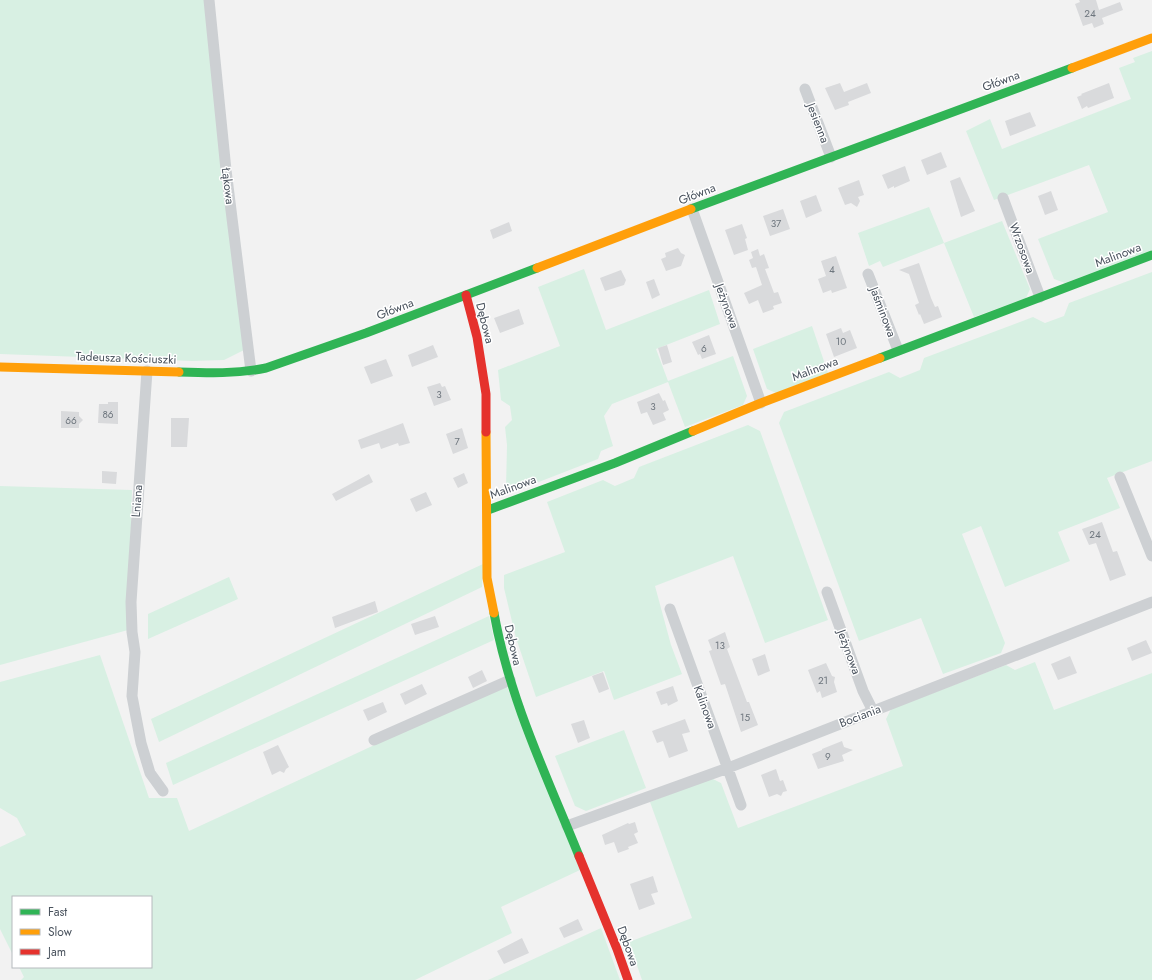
<svg xmlns="http://www.w3.org/2000/svg" width="1152" height="980" font-family="Jost,sans-serif">
	<rect width="100%" height="100%" fill="#f2f2f2"/>
	<path fill="#d8f0e3" d="M0,0H206L244,350L224,360L192,361L0,354Z
		M1152,51V250L1065,283L1054,279L1038,239L1108,212L1089,165L994,200L966,131L990,119L1002,149L1131,99L1119,68L1135,62L1133,58Z
		M929,207L944,243L1002,221L1030,289L1026,298L974,317L944,243L883,267L880,261L869,266L858,233Z
		M584,269L606,330L709,290L720,324L656,349L668,381L733,356L747,396L743,405L685,427L668,382L612,404L604,416L613,446L601,451L598,459L513,492L506,488L507,445L505,427L512,420L510,406L501,400L498,370L560,346L538,287Z
		M1152,272V461L1107,478L1120,508L1058,532L1070,561L1005,587L981,526L962,534L1005,643L1001,653L943,674L921,618L859,641L779,423L784,412L889,372L900,378L920,370L924,358L1033,317L1045,323L1064,316L1069,303Z
		M812,326L828,373L776,393L767,389L753,349Z
		M748,425L760,431L828,620L765,643L733,556L655,586L671,645L682,674L614,700L604,671L536,697L516,638L504,588V575L565,552L547,502L603,480L615,486L634,478L639,467Z
		M0,486L132,490L128,630L0,665Z
		M483,564L482,587L159,742L151,719Z
		M229,577L238,599L148,639V614Z
		M489,616L494,640L173,785L166,763Z
		M100,655L149,798H177L189,831L506,684L580,870L501,907L512,933L415,980H21L24,977L19,967H151V897H13V955L0,929V847L26,835L17,818L0,808V682Z
		M1035,662L1054,710L1152,673V980H642L629,942L692,918L650,802L711,778L721,783L738,828L903,766L886,719L891,709L1006,665L1015,670Z
		M624,730L646,788L586,811L575,806L555,756Z
		M601,928L620,980H488Z"/>
	<path fill="#d9dadc" d="M1079,0H1096L1099,10L1120,2L1123,10L1102,18L1104,24L1094,28L1092,23L1083,26L1075,4L1080,2Z
		M840,83L844,92L867,83L871,93L848,102L849,105L835,110L825,88Z
		M1109,83L1114,98L1088,108L1087,106L1082,109L1077,97L1082,95L1081,94Z
		M1030,112L1036,126L1010,136L1005,121Z
		M941,152L947,167L927,175L921,160Z
		M905,166L910,181L894,188V186L888,189L882,175Z
		M960,177L975,211L961,217L950,181Z
		M859,180L864,195L858,197L860,201L857,207L851,203L845,205L838,188Z
		M1051,191L1058,210L1045,215L1038,196Z
		M816,195L822,211L806,218L800,201Z
		M783,209L790,229L770,236L763,216Z
		M509,222L512,231L493,239L490,230Z
		M742,224L747,238L745,239L748,250L734,255L725,230Z
		M678,248L681,253L685,255L681,266L666,271L661,259L666,257L665,253Z
		M758,249L760,256L764,254L769,268L765,269L774,293L778,292L782,303L773,306L774,309L763,313L758,300L749,304L744,293L762,285L756,267L752,268L749,260L753,258L751,252Z
		M836,256L847,288L832,293L831,290L823,293L818,279L826,276L821,261Z
		M919,263L931,298L935,307L938,306L942,317L924,324L920,314L919,315L915,305L919,303L909,274L899,270Z
		M621,270L626,280L624,285L605,291L600,278Z
		M654,279L660,295L652,299L646,282Z
		M519,309L524,324L500,333L494,318Z
		M841,328L843,333L850,330L857,348L834,357L826,334Z
		M709,335L716,354L702,359L700,354L698,355L692,342Z
		M433,345L438,357L412,367L408,355Z
		M667,345L672,362L663,365L658,348Z
		M386,359L393,376L371,384L364,367Z
		M440,383L442,387L445,386L451,400L434,406L427,387Z
		M659,393L663,401L665,400L669,410L663,413L666,420L653,425L647,412L641,414L637,402Z
		M108,402H118V424L98,423L99,404H108Z
		M61,411L79,412V416L83,420L79,424V428H61Z
		M171,418H189L187,447H171Z
		M403,423L410,443L399,446L398,443L381,449L379,443L361,449L358,440Z
		M462,428L468,448L453,454L446,434Z
		M102,471L117,472L116,484L102,483Z
		M464,473L468,483L458,488L453,478Z
		M369,474L373,482L336,501L332,494Z
		M426,492L432,505L416,512L410,499Z
		M1102,522L1113,552L1117,551L1126,575L1110,581L1096,543L1089,545L1082,529Z
		M375,601L378,612L335,628L332,617Z
		M435,616L439,627L415,635L411,624Z
		M725,632L730,647L727,649L747,702H749L758,725L741,732L725,684L721,685L709,651L712,650L708,640Z
		M1146,640L1152,653L1132,661L1127,648Z
		M765,654L770,671L758,676L752,659Z
		M1070,656L1077,673L1058,680L1051,664Z
		M826,663L832,676L835,677L834,682L837,692L822,698L820,691L817,693L808,670Z
		M482,670L487,681L473,688L468,677Z
		M603,672L609,689L599,693L592,676Z
		M422,684L427,694L405,705L400,694Z
		M673,686L678,701L668,706L667,703L661,705L656,692Z
		M383,702L387,712L368,721L363,710Z
		M685,719L690,732L682,734L688,751L669,758L663,741L657,743L652,731Z
		M584,720L590,738L578,743L571,724Z
		M842,741L844,747L853,750L842,755L844,761L818,769L812,754L822,750V749Z
		M278,745L289,767L286,769L284,773L280,771L272,775L263,752Z
		M776,769L780,781L783,780L787,791L783,792L781,796L777,794L769,797L761,775Z
		M635,822L638,832L634,834L638,843L628,847L629,849L618,853L614,842L605,845L602,835L628,823L629,824Z
		M653,876L658,892L651,894L655,904L639,910L630,884Z
		M578,919L583,930L564,938L559,928Z
		M522,938L529,953L504,964L497,951Z"/>
	<g fill="none" stroke-linecap="round" stroke-linejoin="round">
		<path stroke="#cdd0d3" stroke-width="11" d="M209,0L226,170L251,371
			M805,89L831,157
			M1003,198L1040,297
			M692,209L761,403
			M868,274L898,350
			M147,371L131,602L132,632L135,652L132,696L141,743L150,773L163,791
			M1120,477L1152,556
			M827,592L863,691L873,711
			M670,609L741,805
			M374,740L510,680
			M567,826L728,768L1152,602"/>
		<path stroke="#30b455" stroke-width="9" d="M691,209L1072,68
			M880,358L1152,255
			M179,372C208,373 237,374 266,368L366,333L537,268
			M488,510L615,463L693,431
			M494,613C509,698 547,777 579,856"/>
		<path stroke="#ff9f0a" stroke-width="9" d="M1072,68L1152,38
			M537,268L691,209
			M0,367L179,372
			M693,431L761,403L880,358
			M486,432L487,578L494,613"/>
		<path stroke="#e5322d" stroke-width="9" d="M466,295L477,337L486,394V432
			M579,856L617,949L628,980"/>
	</g>
	<g text-anchor="middle" dominant-baseline="central" stroke-width="3" stroke-linejoin="round" paint-order="stroke">
		<g font-size="10" fill="#6e767e">
			<text x="1090" y="13">24</text>
			<text x="776" y="223">37</text>
			<text x="832" y="269">4</text>
			<text x="841" y="341">10</text>
			<text x="704" y="348">6</text>
			<text x="439" y="394">3</text>
			<text x="653" y="406">3</text>
			<text x="108" y="414">86</text>
			<text x="71" y="420">66</text>
			<text x="457" y="441">7</text>
			<text x="1095" y="534">24</text>
			<text x="720" y="645">13</text>
			<text x="823" y="680">21</text>
			<text x="745" y="717">15</text>
			<text x="828" y="756">9</text>
		</g>
		<g font-size="12" fill="#49525d" stroke="#fff">
			<text transform="translate(1001 81) rotate(-20)">Główna</text>
			<text transform="translate(818 123) rotate(69)">Jesienna</text>
			<text transform="translate(228 186) rotate(83)">Łąkowa</text>
			<text transform="translate(697 194) rotate(-21)">Główna</text>
			<text transform="translate(1022 248) rotate(70)">Wrzosowa</text>
			<text transform="translate(1118 255) rotate(-21)">Malinowa</text>
			<text transform="translate(727 306) rotate(70)">Jeżynowa</text>
			<text transform="translate(395 309) rotate(-21)">Główna</text>
			<text transform="translate(883 312) rotate(69)">Jaśminowa</text>
			<text transform="translate(485 323) rotate(76)">Dębowa</text>
			<text transform="translate(126 358) rotate(2)">Tadeusza Kościuszki</text>
			<text transform="translate(815 369) rotate(-21)">Malinowa</text>
			<text transform="translate(513 487) rotate(-20)">Malinowa</text>
			<text transform="translate(137 501) rotate(-86)">Lniana</text>
			<text transform="translate(513 645) rotate(77)">Dębowa</text>
			<text transform="translate(849 652) rotate(70)">Jeżynowa</text>
			<text transform="translate(705 707) rotate(70)">Kalinowa</text>
			<text transform="translate(860 716) rotate(-21)">Bociania</text>
			<text transform="translate(628 946) rotate(70)">Dębowa</text>
		</g>
	</g>
	<rect x="12" y="896" width="140" height="72" fill="#ffffff" stroke="#b6babe"/>
	<rect x="20" y="909" width="20" height="6" fill="#30b455" stroke="#b6babe"/>
	<text x="48" y="916" font-size="12" fill="#49525d">Fast</text>
	<rect x="20" y="929" width="20" height="6" fill="#ff9f0a" stroke="#b6babe"/>
	<text x="48" y="936" font-size="12" fill="#49525d">Slow</text>
	<rect x="20" y="949" width="20" height="6" fill="#e5322d" stroke="#b6babe"/>
	<text x="48" y="956" font-size="12" fill="#49525d">Jam</text>
</svg>
